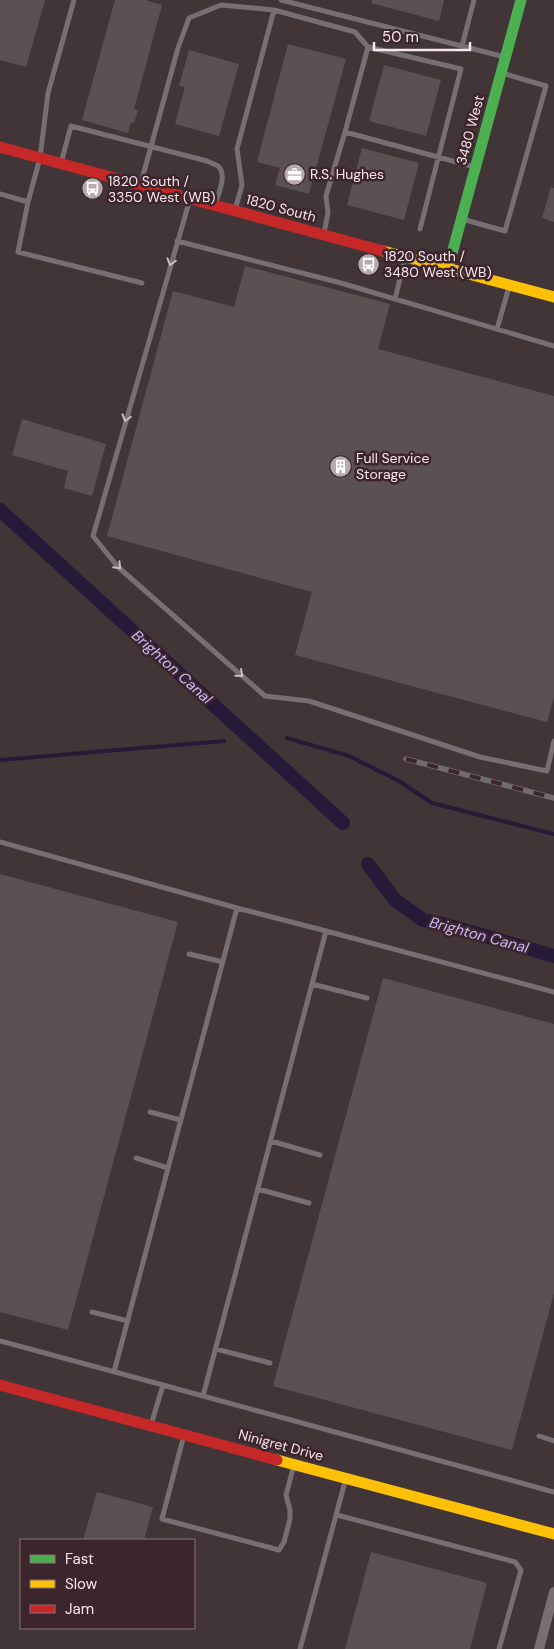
<svg xmlns="http://www.w3.org/2000/svg" width="554" height="1649" font-family="'DM Sans',sans-serif">
	<rect width="100%" height="100%" fill="#413538"/>
	<g fill="none" stroke-linecap="round" stroke-linejoin="round">
		<path stroke="#261a38" stroke-width="4" d="M287,738L349,756L399,781L432,803L554,834
			M0,760L224,741"/>
		<path stroke="#261a38" stroke-width="14" d="M0,510L343,823
			M368,864L395,900L423,920L443,924L554,956"/>
	</g>
	<path fill="#5c5152" d="M0,0H45L26,67L0,60Z
		M115,0H145L162,5L134,109L138,110L134,123H131L128,133L82,120Z
		M372,0H444L439,21L371,3Z
		M288,44L346,59L309,194L275,185L280,168L257,162Z
		M189,50L239,64L219,136L175,124L185,87L179,86Z
		M384,65L441,80L426,136L369,121Z
		M362,148L419,163L404,220L347,205Z
		M551,187L554,188V222L542,218Z
		M245,266L390,304L378,349L554,396V697L547,722L295,655L312,592L107,536L173,291L234,307Z
		M22,419L106,444L92,496L64,488L68,471L12,455Z
		M0,874L178,922L68,1330L0,1312Z
		M383,978L554,1024V1293L512,1450L273,1386Z
		M97,1492L153,1507L144,1540H83Z
		M371,1552L487,1583L470,1649H345Z"/>
	<g fill="none" stroke-linecap="round" stroke-linejoin="round">
		<path stroke="#776f74" stroke-width="5" d="M281,0L505,57
			M462,46L474,0
			M345,132L368,47L461,69L420,229
			M61,163L71,126L207,161C210,163 216,164 219,167C227,176 218,195 215,205
			M141,183L178,48L189,18L221,5L274,10
			M0,194L28,202L40,158L48,93L74,0
			M190,199L93,536L118,567L265,696L309,701L480,757L547,771L554,741
			M28,202L18,252L142,283
			M235,210L242,185L237,149L274,10L355,32L368,47
			M462,219L505,231L546,86L502,73
			M324,233L328,213L326,196L345,132L475,167
			M177,241L341,283L554,346
			M395,299L405,258
			M497,329L509,287
			M0,842L237,908L114,1372
			M237,908L326,931
			M189,954L223,962
			M312,984L367,998
			M554,992L326,931L203,1396L554,1492
			M150,1112L181,1120
			M271,1141L320,1155
			M136,1158L168,1168
			M258,1189L309,1203
			M92,1312L128,1321
			M0,1341L163,1385
			M216,1349L270,1363
			M151,1425L163,1385L203,1396
			M184,1435L162,1519L279,1550L284,1542L290,1519V1510L286,1495L294,1465
			M539,1436L554,1441
			M337,1515L515,1562L521,1570L499,1649
			M300,1649L346,1478"/>
		<path stroke="#776f74" stroke-width="10" d="M539,1649L554,1592"/>
		<path stroke="#4caf50" stroke-width="11" d="M448,268L521,0"/>
		<path stroke="#ffc107" stroke-width="11" d="M383,251L554,297
			M277,1460L554,1534"/>
		<path stroke="#c62828" stroke-width="11" d="M0,147L383,251
			M0,1385L277,1460"/>
		<defs>
			<path id="rail" d="M406,759L554,798"/>
		</defs>
		<use href="#rail" stroke="#736b6e" stroke-width="5.5"/>
		<use href="#rail" stroke="#3c252c" stroke-width="4" stroke-dasharray="11" stroke-linecap="butt"/>
	</g>
	<defs><path id="oneway-chevron" d="M-2-3.5L2.5 0L-2 3.5" fill="none" stroke-width="1.6" stroke-linecap="round" stroke-linejoin="round" transform="scale(1.25)"/></defs>
	<g stroke="#cbbdc1">
		<use href="#oneway-chevron" transform="translate(171 262) rotate(106)"/>
		<use href="#oneway-chevron" transform="translate(126 418) rotate(106)"/>
		<use href="#oneway-chevron" transform="translate(118 566) rotate(46)"/>
		<use href="#oneway-chevron" transform="translate(240 674) rotate(41)"/>
	</g>
	<defs>
		<symbol id="office-disc" viewBox="-11 -11 22 22"><circle r="9.5" fill="#b8a9ac" stroke="#3c252c"/><path d="M-6-3h4V-5.5h4V-3h4V5H-6ZM-1-4.5V-3h2v-1.5ZM-6 0V1H6V0Z" fill="#fff"/></symbol>
		<symbol id="bus-disc" viewBox="-11 -11 22 22"><circle r="9.5" fill="#b8a9ac" stroke="#3c252c"/><path d="M-5-6H5V4H4V6H2V4H-2V6H-4V4H-5ZM-3.5-4V0h7V-4ZM-3.5 1.2v1.5H-2V1.2ZM2 1.2v1.5H3.5V1.2Z" fill="#fff"/></symbol>
		<symbol id="building-disc" viewBox="-11 -11 22 22"><circle r="9.5" fill="#b8a9ac" stroke="#3c252c"/><path d="M-4-6H4V6H1V3H-1V6H-4ZM-2.5-4.3h1.7v1.8h-1.7ZM.8-4.3h1.7v1.8H.8ZM-2.5-1h1.7V.8h-1.7ZM.8-1h1.7V.8H.8Z" fill="#fff"/></symbol>
	</defs>
	<g fill-rule="evenodd">
		<use href="#office-disc" x="282" y="162" width="25" height="25"/>
		<use href="#bus-disc" x="80" y="176" width="25" height="25"/>
		<use href="#bus-disc" x="356" y="252" width="25" height="25"/>
		<use href="#building-disc" x="328" y="454" width="25" height="25"/>
	</g>
	<g text-anchor="middle" dominant-baseline="central" stroke-width="5" stroke-linejoin="round" paint-order="stroke">
		<g font-size="14" fill="#f8e7eb" stroke="#3c252c">
			<text transform="translate(470 130) rotate(-75)">3480 West</text>
			<text transform="translate(281 208) rotate(15)">1820 South</text>
			<text transform="translate(281 1445) rotate(15)">Ninigret Drive</text>
		</g>
		<g font-size="14" fill="#f8e7eb" stroke="#3c252c" text-anchor="start">
			<text x="310" y="174">R.S. Hughes</text>
			<text x="108" y="181">1820 South /<tspan x="108" dy="16">3350 West (WB)</tspan></text>
			<text x="384" y="256">1820 South /<tspan x="384" dy="16">3480 West (WB)</tspan></text>
			<text x="356" y="458">Full Service<tspan x="356" dy="16">Storage</tspan></text>
		</g>
		<g font-size="15" font-style="italic" fill="#ccb7f8" stroke="#3c252c">
			<text transform="translate(172 667) rotate(42)">Brighton Canal</text>
			<text transform="translate(479 935) rotate(15)">Brighton Canal</text>
		</g>
	</g>
	<rect x="20" y="1539" width="175" height="90" fill="#3c252c" stroke="#877378"/>
	<rect x="30" y="1555" width="25" height="8" fill="#4caf50" stroke="#877378"/>
	<text x="65" y="1564" font-size="15" fill="#f8e7eb">Fast</text>
	<rect x="30" y="1580" width="25" height="8" fill="#ffc107" stroke="#877378"/>
	<text x="65" y="1589" font-size="15" fill="#f8e7eb">Slow</text>
	<rect x="30" y="1605" width="25" height="8" fill="#c62828" stroke="#877378"/>
	<text x="65" y="1614" font-size="15" fill="#f8e7eb">Jam</text>
	<path d="M374 42v8h96v-8" fill="none" stroke="#f8e7eb" stroke-width="2.5"/>
	<text x="382" y="42" font-size="15" fill="#f8e7eb" stroke="#3c252c" stroke-width="4" paint-order="stroke">50 m</text>
</svg>
